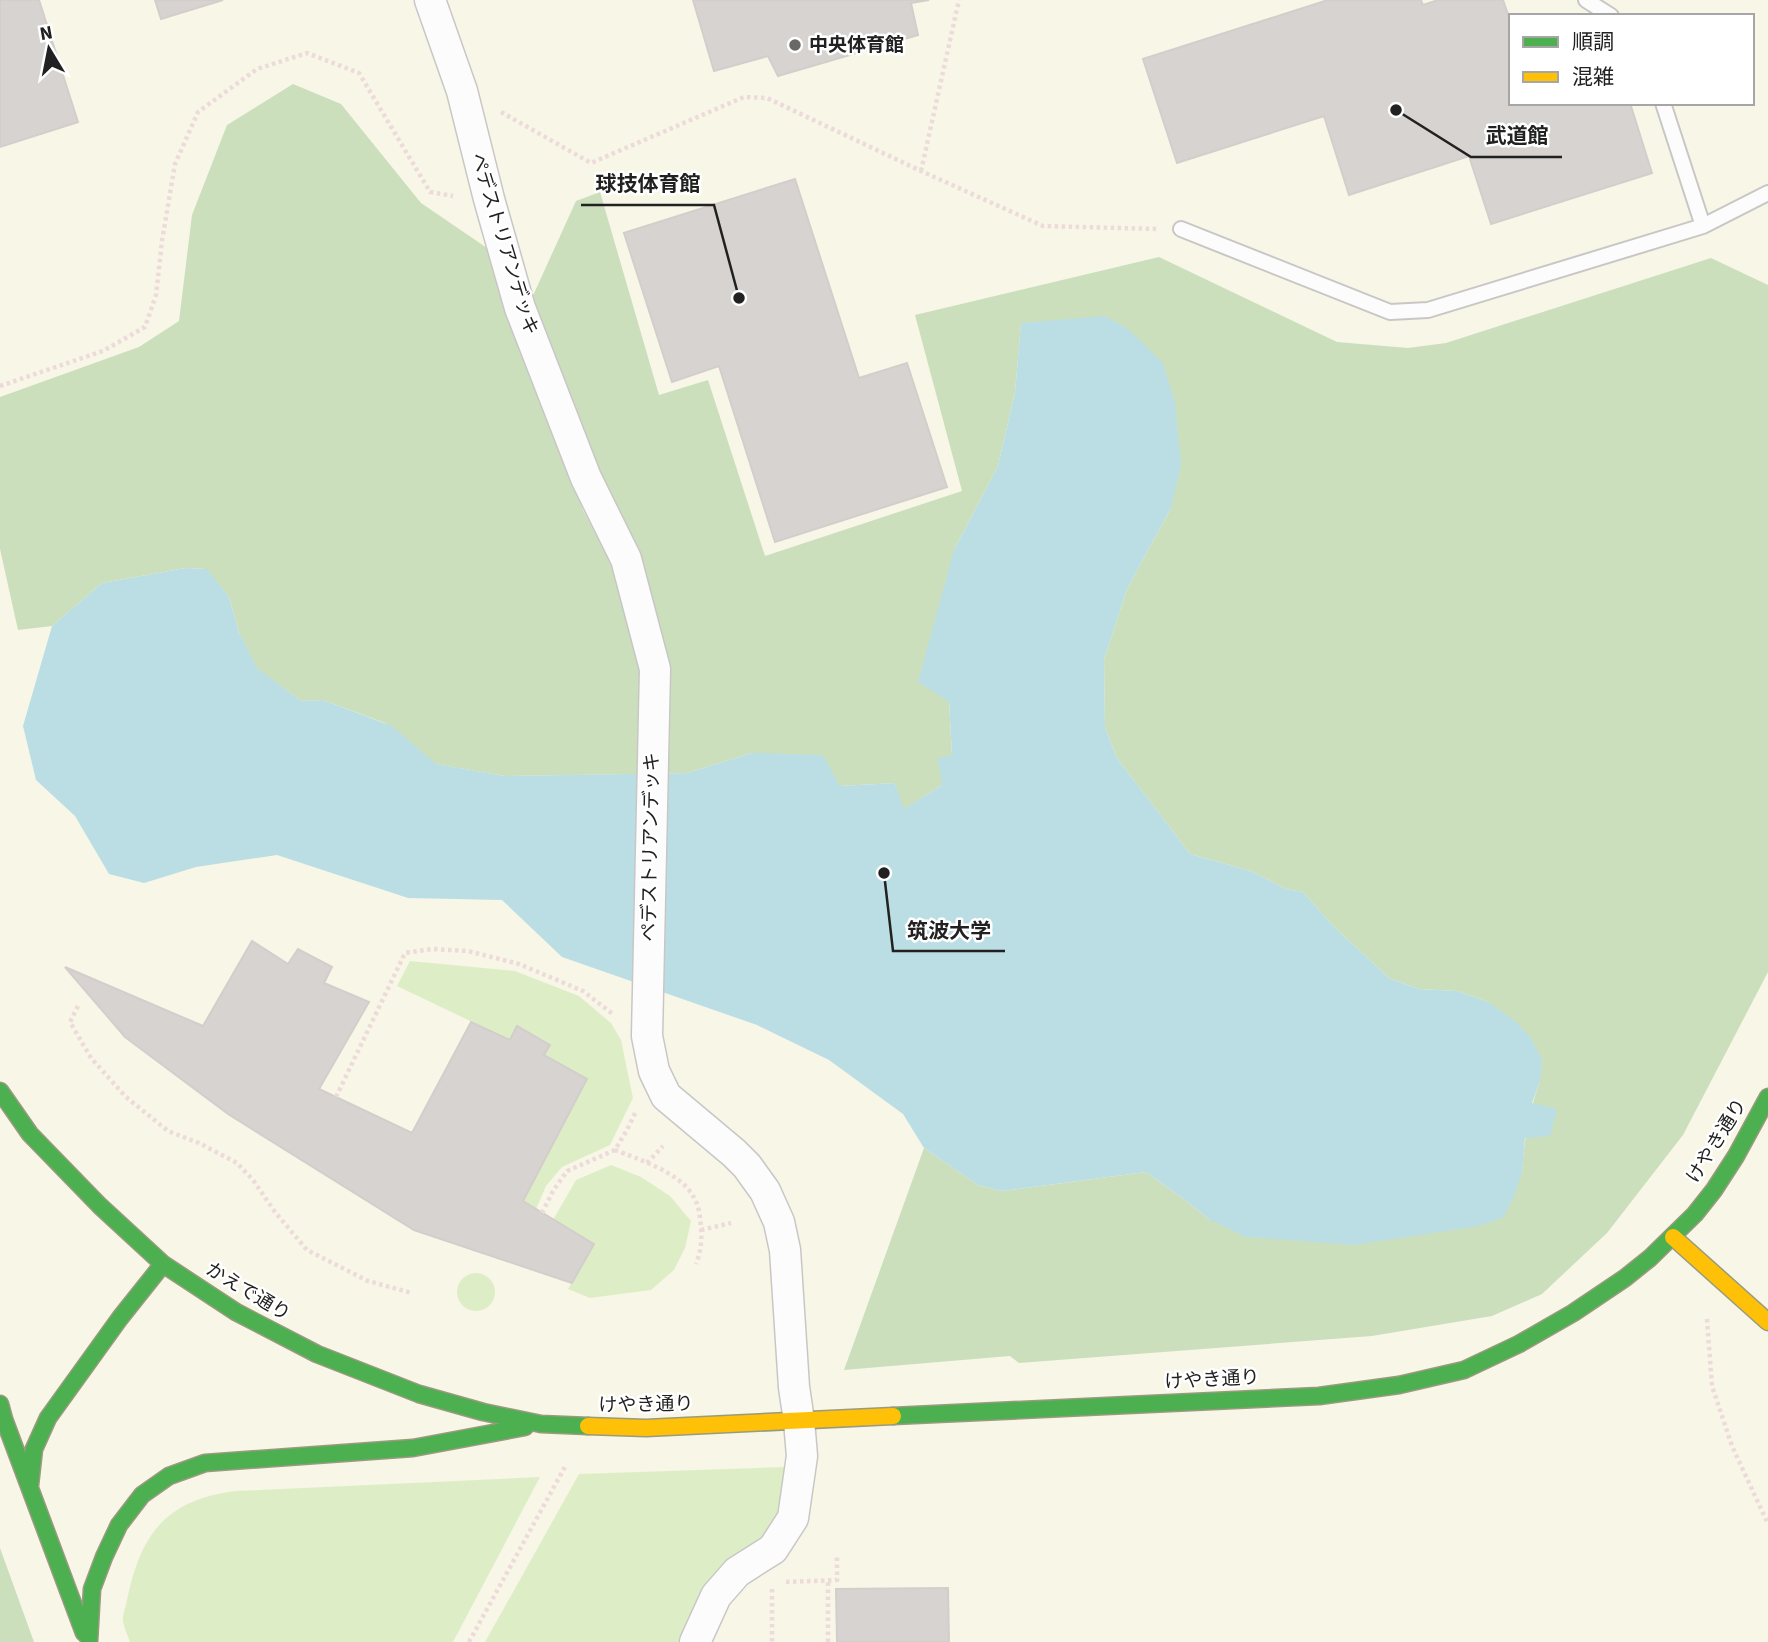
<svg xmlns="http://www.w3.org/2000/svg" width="1768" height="1642" font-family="'Source Sans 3','Noto Sans JP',sans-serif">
	<rect width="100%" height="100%" fill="#efedea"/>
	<path fill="#f8f6e6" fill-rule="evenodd" d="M0,0H1768V1642H0ZM1511,16H1752V103H1511Z"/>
	<path fill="#ddeec7" d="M410,961L515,971L579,996L611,1023L621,1040L633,1098L610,1145L562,1167L546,1186L536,1209L523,1201L587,1079L544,1055L549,1044L518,1026L510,1040L397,986Z
		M611,1165L641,1177L670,1196L691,1221L685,1248L674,1270L651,1290L590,1298L568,1289L594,1244L553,1220L576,1180Z
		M457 1292a19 19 0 1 1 38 0a19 19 0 1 1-38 0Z
		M785,1467V1495L777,1517L764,1538L684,1642H485L579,1474Z
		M540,1477L453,1642H130C128,1636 124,1628 123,1621C122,1615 126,1607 127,1600C134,1567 145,1532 174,1512C192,1499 214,1494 235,1491Z"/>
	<path fill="#cbdfbd" d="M293,84L341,104L421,203L487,248L583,510L615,570L640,662L638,774L505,776L435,764L385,723L323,700L301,701L256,668L239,632L229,597L206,569L186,568L102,583L52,626L18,630L0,549V397L139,347L179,321L192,215L227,125Z
		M600,192L659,395L708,380L765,556L962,491L915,315L1159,257L1337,342L1408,348L1446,343L1711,258L1768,285V972L1683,1135L1607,1233L1542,1294L1492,1316L1372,1336L1019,1363L1010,1356L844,1370L924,1148L978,1185L1002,1191L1146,1172L1185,1200L1210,1220L1522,1172C1524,1140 1529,1111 1540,1081L1488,1002L1457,991L1419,989L1389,978L1332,925L1303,892L1286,889L1251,871L1190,854L1117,758L1105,728L1104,659L1127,589L1171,508L1021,324L1015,392L998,466L954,550L949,702L952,755L942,785L903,810L895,783L840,786L752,753L687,773H668L657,613L637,555L596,477L531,300L576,201Z
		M0,1548L34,1642H0Z"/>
	<path fill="#bbdee4" d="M1105,316L1128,329L1163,363L1175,403L1181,465L1171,508L1127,589L1104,659L1105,728L1117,758L1190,854L1251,871L1286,889L1303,892L1332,925L1389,978L1419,989L1457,991L1488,1002L1515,1021L1530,1037L1542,1059L1540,1081L1532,1103L1557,1109L1550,1136L1525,1138L1522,1172L1514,1196L1504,1217L1479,1226L1354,1245L1246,1237L1210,1220L1185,1200L1146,1172L1002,1191L978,1185L924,1148L903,1114L829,1060L757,1025L562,957L502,900L408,898L277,855L196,867L144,883L109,874L75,816L36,780L23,726L52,626L102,583L186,568L207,569L229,597L239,632L257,668L301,701L323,700L392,726L436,764L505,776L687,773L752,753L823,755L840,786L895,783L904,809L942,785L938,758L952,755L949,702L918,682L954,550L998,466L1015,392L1021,323Z"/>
	<path fill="#d6d3d1" stroke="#d3cecb" stroke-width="2" d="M0,0H39L78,122L0,147Z
		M155,0H223L161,19Z
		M693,0H929L911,3L918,35L778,76L768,56L714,71Z
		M1328,0H1421L1423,5L1438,0H1503L1511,23V103H1630L1652,173L1491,224L1469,156L1349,195L1324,116L1177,163L1143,59Z
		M795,179L859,378L907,363L947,487L775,542L719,366L672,382L624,233Z
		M252,941L288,964L298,949L332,967L324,983L369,1002L319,1089L412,1133L471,1022L510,1040L517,1026L550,1045L544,1055L587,1079L523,1201L594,1244L572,1283L414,1230L228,1114L125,1037L65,967L203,1026Z
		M948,1588L949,1642H837L836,1589Z"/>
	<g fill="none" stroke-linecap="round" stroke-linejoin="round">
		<defs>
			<path id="lane" d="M1586,0L1611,16
				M1663,103L1703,226
				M1181,229L1390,312L1428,310L1703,226L1768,193"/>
			<path id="street" d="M430,0L462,91L489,199L520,308L586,478L626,559L655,669L647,1036L654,1071L666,1096L734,1153L747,1166L765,1191L779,1222L785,1250L794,1387L799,1421L802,1456L793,1518L773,1549L737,1572L716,1596L695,1642"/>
			<path id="fast" d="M0,1091L30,1134L100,1206L163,1264L236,1312L317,1354L419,1394L483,1412L541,1424L588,1426
				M0,1404L4,1419L84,1633
				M893,1416L1319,1396L1399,1385L1464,1370L1519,1344L1573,1313L1625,1278L1650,1258L1695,1214L1714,1190L1736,1156L1768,1097
				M30,1485L34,1449L48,1418L120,1318L163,1264
				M89,1642L92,1589L104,1557L119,1525L142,1495L169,1476L205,1463L413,1448L525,1427"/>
			<path id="slow" d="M1673,1237L1768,1322
				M588,1426L646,1428L893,1416"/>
		</defs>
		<use href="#lane" stroke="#c8c7c6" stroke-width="18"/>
		<use href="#street" stroke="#c8c7c6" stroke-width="33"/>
		<use href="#fast" stroke="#9a9a80" stroke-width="19"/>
		<use href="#slow" stroke="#9a9a80" stroke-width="19"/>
		<path stroke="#ecdbda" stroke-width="4.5" stroke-dasharray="3.5 3.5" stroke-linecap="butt" d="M501,112L591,163L744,97L767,98L921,171L1043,226L1158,229
			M921,171L959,0
			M0,386L103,351L145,327L156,295L162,241L175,164L198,112L257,69L307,53L359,73L430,192L453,196
			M78,1006L70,1022L91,1058L126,1097L168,1131L199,1143L237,1163L253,1180L275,1212L307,1250L368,1281L412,1293
			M336,1097L405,953L432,949L468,951L519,964L583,991L614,1015
			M615,1150C638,1159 681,1173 693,1196C699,1205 700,1216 701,1227C702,1240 701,1251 696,1264
			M647,1163L663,1146
			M542,1213L553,1191L567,1171L615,1150L627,1130L636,1111
			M701,1230L731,1223
			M1707,1319L1712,1386L1732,1446L1768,1524
			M786,1582L837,1580V1556
			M772,1589V1642
			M469,1642L566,1465
			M828,1642V1580"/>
		<use href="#lane" stroke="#fdfcfc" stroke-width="14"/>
		<use href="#street" stroke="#fdfcfc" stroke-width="30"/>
		<use href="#fast" stroke="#4caf50" stroke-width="16"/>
		<use href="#slow" stroke="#ffc107" stroke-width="16"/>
	</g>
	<circle fill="#696867" stroke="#fff" stroke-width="2.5" cx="795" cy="45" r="7"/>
	<g text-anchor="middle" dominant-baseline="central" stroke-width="5" stroke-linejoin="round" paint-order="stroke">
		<g font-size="19" font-weight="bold" fill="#212121" stroke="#fff" text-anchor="start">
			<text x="809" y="45">中央体育館</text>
		</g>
		<g font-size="19" fill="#212121" stroke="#fff">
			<text transform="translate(504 244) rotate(73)">ペデストリアンデッキ</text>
			<text transform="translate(651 847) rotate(-89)">ペデストリアンデッキ</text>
			<text transform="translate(1717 1141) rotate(-58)">けやき通り</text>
			<text transform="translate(248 1292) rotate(31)">かえで通り</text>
			<text transform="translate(1212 1380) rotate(-3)">けやき通り</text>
			<text transform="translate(646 1405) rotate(-1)">けやき通り</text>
		</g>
	</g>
	<path fill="none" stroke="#212121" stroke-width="2.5" d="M1396 110L1471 157H1562M739 298L714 205H581M884 873L893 951H1005"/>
	<g fill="#212121" stroke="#fff" stroke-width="2.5">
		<circle cx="1396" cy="110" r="7"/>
		<circle cx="739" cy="298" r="7"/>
		<circle cx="884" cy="873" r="7"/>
	</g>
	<g font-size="21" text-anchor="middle" font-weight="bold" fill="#212121" stroke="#fff" stroke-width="5" stroke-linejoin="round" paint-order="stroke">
		<text x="1517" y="143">武道館</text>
		<text x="648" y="191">球技体育館</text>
		<text x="949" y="938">筑波大学</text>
	</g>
	<rect x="1509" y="14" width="245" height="91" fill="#ffffff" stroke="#a6a6a6" stroke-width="2"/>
	<rect x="1523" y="37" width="35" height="10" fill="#4caf50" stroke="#a6a6a6" stroke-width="2"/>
	<text x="1572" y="49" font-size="21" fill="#212121">順調</text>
	<rect x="1523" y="72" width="35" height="10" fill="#ffc107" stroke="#a6a6a6" stroke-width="2"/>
	<text x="1572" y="84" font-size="21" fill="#212121">混雑</text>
	<g transform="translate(49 49) rotate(350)" stroke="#ffffff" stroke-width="5" paint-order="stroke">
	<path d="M0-5L12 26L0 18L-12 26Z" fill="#212121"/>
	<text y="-10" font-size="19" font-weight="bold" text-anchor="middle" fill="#212121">N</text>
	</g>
</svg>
